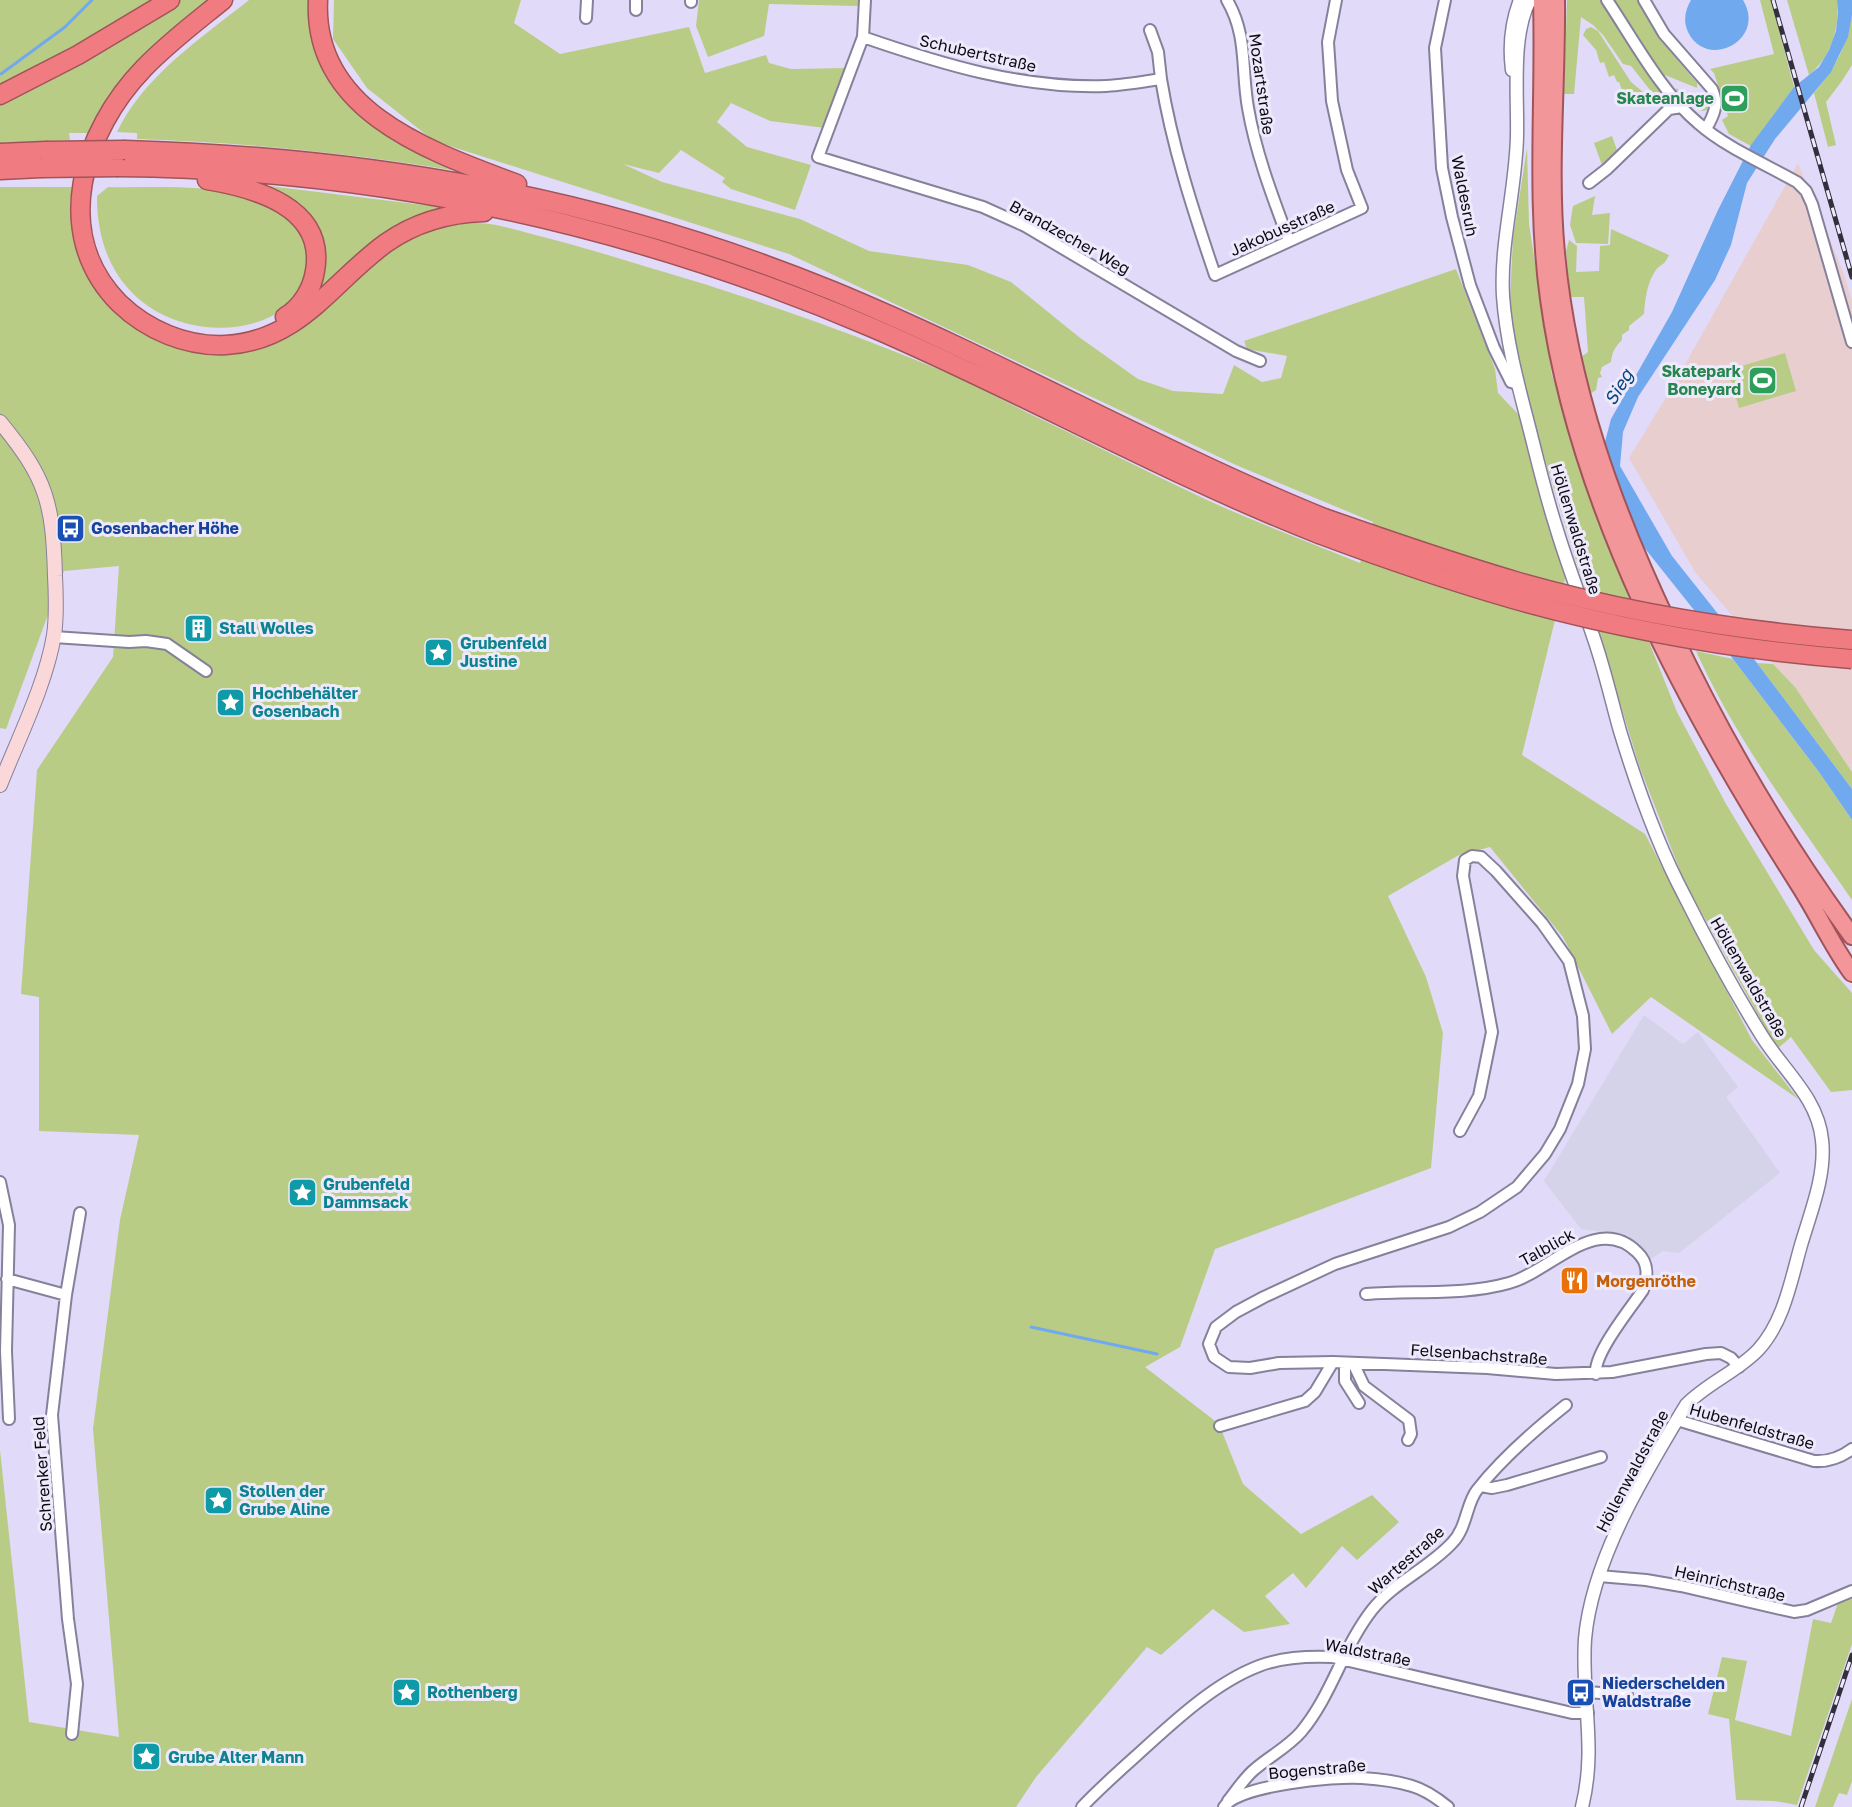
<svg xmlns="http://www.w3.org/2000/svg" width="1852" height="1807" font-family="'Golos Text',sans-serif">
	<rect width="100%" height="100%" fill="#e1daf9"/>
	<path fill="#e9ced0" d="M1798,163L1843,272L1852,300V772L1795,687L1773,664L1695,572L1629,458L1673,386Z"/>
	<path fill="#d5d3e9" d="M1644,1015L1683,1044L1698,1032L1738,1087L1726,1097L1780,1173L1679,1253L1663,1251L1649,1260L1628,1235L1581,1229L1544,1181Z"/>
	<path fill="#b9cc86" d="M0,0H155L41,66L0,84Z
		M180,0H212L120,84L88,133H69L70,140L0,143V101L129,32Z
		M249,0H315L342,87L486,176C370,155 255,143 137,139V133L117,132C144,76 201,38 249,0Z
		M334,0H521L514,23L560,54L689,27L705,73L766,55L769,63L791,69L847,68L825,128L770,121L731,103L717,122L747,147L811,165L795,210L731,189L722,182L725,178L681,150L659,173L623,164L662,182L800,219L869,251L968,265L1011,282L1079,337L1138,379L1173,391L1223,394L1234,365L1262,382L1281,378L1287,356L1247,349L1244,341L1456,269L1495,369L1498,393L1519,415L1566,575L1522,755L1645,834L1752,1040L1798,1099L1651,997L1612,1034L1563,937L1490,847L1459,855L1388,896L1426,977L1443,1033L1431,1168L1215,1249L1180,1347L1145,1367L1219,1424L1243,1484L1301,1534L1372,1495L1399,1522L1357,1560L1342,1546L1306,1588L1293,1573L1265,1596L1290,1624L1244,1632L1213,1609L1161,1655L1147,1647L1036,1777L1016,1807H0V1450L29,1722L119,1737L93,1429L120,1220L139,1135L39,1131V997L21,994L37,770L113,657L119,566L64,571L6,729L0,728V187H73C68,235 82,282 120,316C142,335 172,349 201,353C330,367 361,218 477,223C494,223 511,229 528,233C567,243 606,254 644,266C748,296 850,332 950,374C975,385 999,398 1024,411C1085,440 1145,471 1207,500C1257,523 1309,542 1360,563L1373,522L1236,465L789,254L434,141L367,88L333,39Z
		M699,0H859V6L769,4L764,36L708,57L696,26Z
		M1567,0H1638L1659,38L1697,83V88L1665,75L1662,94L1659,97L1650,90L1631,66L1623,64L1603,35L1593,25L1581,17L1574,94H1564Z
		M1760,0H1771L1794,87L1751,146L1729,134L1722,120L1728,116L1714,73L1710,69L1774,54Z
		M1787,0H1837C1840,28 1831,57 1809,75Z
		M1852,15V65L1842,81L1826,102L1836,145L1828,147L1814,93C1836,67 1846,48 1852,15Z
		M1591,27L1598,31L1631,82L1643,92L1635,99L1629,102L1625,98L1619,82H1617L1614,75L1609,77L1604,62L1600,63L1596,50L1583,35L1586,29Z
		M1675,88L1702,98L1708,105L1707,110L1703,111L1692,107Z
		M1612,136L1618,153L1603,168L1594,143Z
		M1527,148L1529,224L1552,375L1613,552L1677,712L1726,804L1814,950L1852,993V1090L1831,1092L1791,1037L1777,1049L1684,881L1640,768L1527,401L1509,322L1513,238Z
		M269,186L448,208C438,211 426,212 416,216C376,232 345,270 314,299L302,209Z
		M108,187C151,188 198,184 240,195C265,201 295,216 304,241C342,351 96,377 97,196Z
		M1595,196L1592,215L1610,213L1608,244L1576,243L1570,225L1573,206Z
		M1611,229L1669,255C1664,266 1662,263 1656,270C1647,282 1645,300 1644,314L1629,326V330L1622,335V340C1615,347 1612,352 1611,362L1602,367L1600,373L1602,377L1598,378L1596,390L1590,394L1581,357L1588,352L1584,297H1570L1566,251L1569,240L1577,246L1576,272L1599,271L1600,246L1610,245Z
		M1785,353L1796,391L1739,408L1728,370Z
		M1696,651L1733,659L1819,772L1852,820V900C1797,820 1736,740 1696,651Z
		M1757,663L1773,664L1795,687L1852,772V789Z
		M1852,1596V1644L1797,1805L1775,1801L1736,1800L1729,1719L1708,1714L1722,1657L1747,1661L1735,1720L1791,1736L1813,1619L1831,1623L1838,1603Z
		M1852,1699V1781L1847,1795L1839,1793L1833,1807H1815Z"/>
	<path fill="#71a9ef" d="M1691,0H1743C1767,40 1707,71 1688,32C1683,21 1685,10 1691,0Z
		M1837,0H1852V15L1848,37L1831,72L1775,139L1747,183L1731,245L1715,280L1638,397L1623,432L1620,466L1672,556L1757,663L1852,789V820L1819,772L1733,659L1643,546L1616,504L1601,457L1611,419L1672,312L1718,210L1751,145L1794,87L1819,67L1829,50L1836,31L1838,13Z"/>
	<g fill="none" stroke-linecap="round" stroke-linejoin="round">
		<path stroke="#71a9ef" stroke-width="3" d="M1,74L65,27L92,0
			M1031,1327L1157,1354"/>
		<defs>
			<path id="minor" d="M636,0V10
				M691,0V2
				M865,0L863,37L818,157L983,207L1025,226L1236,351L1260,361
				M1227,0C1248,36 1241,69 1248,108C1256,154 1273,198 1289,241
				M1445,0L1435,48L1442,168L1452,217L1470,285L1494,348L1511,382L1518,384
				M1607,0C1633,39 1662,93 1698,123C1725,147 1765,164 1797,182L1806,191L1812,204L1852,342
				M1644,0L1664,34L1712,89C1719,104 1714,115 1706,129
				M586,18L587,0
				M1150,30L1158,52L1161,79
				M863,37C941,64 1022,89 1106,86C1124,85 1142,82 1161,79C1172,146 1193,210 1215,275L1362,208L1347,170L1332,101L1328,42L1336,0
				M1589,183L1607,169L1669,109L1682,107
				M54,637L129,642L146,641L167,644L206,671
				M1460,1131L1479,1096L1492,1032L1463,876L1465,860L1472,856L1481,857L1496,871L1542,923L1569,961L1583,1016L1585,1049L1578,1084L1560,1129L1545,1154L1517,1187L1480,1212L1449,1227L1335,1264L1264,1297L1236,1312L1216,1327L1209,1344L1214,1357L1229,1367L1250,1368L1279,1363L1333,1362L1487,1368L1556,1374L1612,1372L1706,1354L1721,1353L1731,1358L1739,1367
				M0,1182L9,1225L6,1351L9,1419
				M7,1279L66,1295
				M1366,1294C1413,1290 1463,1296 1509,1283C1548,1273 1597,1212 1637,1252C1649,1263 1648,1276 1643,1290C1631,1308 1593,1354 1596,1374
				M1345,1363V1381L1359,1403
				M1353,1363L1364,1386L1409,1420L1411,1434L1408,1440
				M1677,1420L1814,1461C1829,1462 1840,1458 1852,1449
				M1220,1426L1305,1401L1315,1392L1333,1362
				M1481,1486L1492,1488L1507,1485L1601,1457
				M1599,1576L1646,1580L1681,1586L1794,1612L1807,1610L1852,1591
				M1587,1692L1627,1695
				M72,1734L77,1684L68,1619L52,1415L66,1295L80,1213
				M1228,1801C1237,1790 1244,1778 1255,1769C1270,1756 1288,1747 1301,1732C1332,1695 1343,1647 1372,1610C1394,1582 1428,1569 1452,1543C1467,1528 1466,1504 1477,1490C1500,1461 1537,1428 1566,1405
				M1082,1807C1099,1789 1117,1773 1136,1756C1171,1724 1214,1683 1259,1666C1282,1657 1307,1656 1332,1657L1572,1713H1588
				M1224,1807C1239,1785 1334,1776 1362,1778C1378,1779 1396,1781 1412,1786C1426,1790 1437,1798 1448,1807"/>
			<path id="tertiary" d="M1530,0C1511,35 1518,96 1517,136C1516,189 1500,243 1503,296C1506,339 1517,381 1528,423C1537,458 1545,493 1556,527C1567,564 1581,599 1593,636C1604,667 1611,699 1620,731C1637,787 1657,844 1684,895C1708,943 1734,991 1762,1036C1783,1070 1818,1098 1822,1140C1826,1175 1811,1211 1801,1245C1791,1280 1784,1322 1758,1350C1737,1372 1707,1383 1686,1405C1645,1473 1592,1559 1585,1639C1581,1698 1597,1747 1582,1807
				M1512,70C1509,46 1511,23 1520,0"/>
			<path id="secondary" d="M0,422C47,479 53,503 55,576C56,596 57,616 54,635C46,684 18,739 0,785"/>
			<path id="trunk" d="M1542,0C1545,100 1535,199 1549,299C1577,506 1687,709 1798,883C1817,912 1831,944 1852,973
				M1556,0C1557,84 1548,169 1556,253C1568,385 1613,509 1670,628C1721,736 1781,839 1852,936"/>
			<path id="motorway" d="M223,0C196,22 168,43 144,68C83,131 50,233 119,303C147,330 186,347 226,345C300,341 332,282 386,243C416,222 448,213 484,212
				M318,0C312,112 432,152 517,184
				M0,95L78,55L170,0
				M125,150C373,157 603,197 833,291C1000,360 1157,450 1324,518
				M0,153L46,151
				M118,167C382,169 632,225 873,328C1024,393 1166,474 1319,534
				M0,170L41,168
				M207,180C255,188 326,207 315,271C312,290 301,307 285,317"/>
		</defs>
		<use href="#minor" stroke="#86809b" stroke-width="14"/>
		<use href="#tertiary" stroke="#86809b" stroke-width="15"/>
		<use href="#secondary" stroke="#86809b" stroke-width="16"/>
		<use href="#trunk" stroke="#a0545a" stroke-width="20"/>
		<use href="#motorway" stroke="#a0545a" stroke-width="21"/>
		<use href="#minor" stroke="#fff" stroke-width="10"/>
		<use href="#tertiary" stroke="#fff" stroke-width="12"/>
		<use href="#secondary" stroke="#fad8d9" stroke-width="14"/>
		<use href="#trunk" stroke="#f3969a" stroke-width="16"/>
		<use href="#motorway" stroke="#f07c81" stroke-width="18"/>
		<defs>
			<path id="rail" d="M1773,0L1852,277
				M1801,1807L1852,1655"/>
		</defs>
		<use href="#rail" stroke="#332f3d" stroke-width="5"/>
		<use href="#rail" stroke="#eeeafc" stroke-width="3" stroke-dasharray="9" stroke-linecap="butt"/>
		<defs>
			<path id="motorway-bridge" d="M46,151L125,150
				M41,168L118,167
				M1324,518C1387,540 1450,562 1515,581C1624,612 1739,631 1852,640
				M1319,534C1383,558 1447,580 1513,599C1623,630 1738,650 1852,659"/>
		</defs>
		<use href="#motorway-bridge" stroke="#a0545a" stroke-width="21" stroke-linecap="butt"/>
		<use href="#motorway-bridge" stroke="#f07c81" stroke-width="18"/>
	</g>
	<defs>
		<symbol id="stadium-square" viewBox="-11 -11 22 22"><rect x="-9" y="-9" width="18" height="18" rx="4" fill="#2e9e5b" stroke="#eeeafc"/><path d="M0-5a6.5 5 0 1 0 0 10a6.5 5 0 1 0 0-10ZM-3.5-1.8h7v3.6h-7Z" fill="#fff"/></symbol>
		<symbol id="bus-square" viewBox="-11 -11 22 22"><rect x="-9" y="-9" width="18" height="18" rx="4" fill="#1a4fb4" stroke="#eeeafc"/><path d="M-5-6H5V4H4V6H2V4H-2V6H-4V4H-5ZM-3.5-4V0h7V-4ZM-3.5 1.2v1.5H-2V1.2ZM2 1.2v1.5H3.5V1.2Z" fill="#fff"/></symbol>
		<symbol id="building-square" viewBox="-11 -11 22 22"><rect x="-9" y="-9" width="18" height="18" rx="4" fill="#0f9aa8" stroke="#eeeafc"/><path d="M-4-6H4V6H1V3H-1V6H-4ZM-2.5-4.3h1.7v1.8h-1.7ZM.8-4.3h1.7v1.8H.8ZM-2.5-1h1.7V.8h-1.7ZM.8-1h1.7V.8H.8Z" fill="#fff"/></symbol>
		<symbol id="sight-square" viewBox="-11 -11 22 22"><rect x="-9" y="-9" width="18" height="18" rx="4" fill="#0f9aa8" stroke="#eeeafc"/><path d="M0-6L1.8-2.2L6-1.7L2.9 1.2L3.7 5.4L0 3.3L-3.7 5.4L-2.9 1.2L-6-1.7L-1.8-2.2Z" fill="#fff"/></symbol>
		<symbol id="restaurant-square" viewBox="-11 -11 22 22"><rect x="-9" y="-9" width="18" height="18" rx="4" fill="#e8710a" stroke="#eeeafc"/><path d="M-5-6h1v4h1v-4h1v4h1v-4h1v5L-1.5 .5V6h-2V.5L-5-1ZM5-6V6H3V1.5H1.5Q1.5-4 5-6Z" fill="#fff"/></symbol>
	</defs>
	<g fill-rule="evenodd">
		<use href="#stadium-square" x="1718" y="82" width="33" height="33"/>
		<use href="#stadium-square" x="1746" y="364" width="33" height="33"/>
		<use href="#bus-square" x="54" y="512" width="33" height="33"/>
		<use href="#building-square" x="182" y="612" width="33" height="33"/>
		<use href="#sight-square" x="422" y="636" width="33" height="33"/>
		<use href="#sight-square" x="214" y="686" width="33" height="33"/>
		<use href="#sight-square" x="286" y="1176" width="33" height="33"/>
		<use href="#restaurant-square" x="1558" y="1264" width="33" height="33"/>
		<use href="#sight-square" x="202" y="1484" width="33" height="33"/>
		<use href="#sight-square" x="390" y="1676" width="33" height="33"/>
		<use href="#bus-square" x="1564" y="1676" width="33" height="33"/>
		<use href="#sight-square" x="130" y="1740" width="33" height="33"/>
	</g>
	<g text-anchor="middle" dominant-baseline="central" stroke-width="6" stroke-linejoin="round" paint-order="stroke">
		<g font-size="16" fill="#0c0913" stroke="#eeeafc">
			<text transform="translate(978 53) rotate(13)">Schubertstraße</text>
			<text transform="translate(1262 84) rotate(82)">Mozartstraße</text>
			<text transform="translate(1465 196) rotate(79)">Waldesruh</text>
			<text transform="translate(1282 228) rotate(-24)">Jakobusstraße</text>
			<text transform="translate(1070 237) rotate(29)">Brandzecher Weg</text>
			<text transform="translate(1576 529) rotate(73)">Höllenwaldstraße</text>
			<text transform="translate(1749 977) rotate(60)">Höllenwaldstraße</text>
			<text transform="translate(1547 1247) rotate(-29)">Talblick</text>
			<text transform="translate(1479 1354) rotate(4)">Felsenbachstraße</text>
			<text transform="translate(1752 1426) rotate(16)">Hubenfeldstraße</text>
			<text transform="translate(1632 1471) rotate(-62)">Höllenwaldstraße</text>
			<text transform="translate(42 1474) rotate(-94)">Schrenker Feld</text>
			<text transform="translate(1406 1560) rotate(-41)">Wartestraße</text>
			<text transform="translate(1730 1583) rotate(13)">Heinrichstraße</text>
			<text transform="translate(1368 1652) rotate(11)">Waldstraße</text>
			<text transform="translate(1317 1769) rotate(-5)">Bogenstraße</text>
		</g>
		<g font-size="16" font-weight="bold" fill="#27864d" stroke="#eeeafc" text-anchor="end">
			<text x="1714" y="98">Skateanlage</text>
			<text x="1741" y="371">Skatepark<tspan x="1741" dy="18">Boneyard</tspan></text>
		</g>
		<g font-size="16" font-weight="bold" fill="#164399" stroke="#eeeafc" text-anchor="start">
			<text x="91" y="528">Gosenbacher Höhe</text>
			<text x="1602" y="1683">Niederschelden<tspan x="1602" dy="18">Waldstraße</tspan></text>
		</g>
		<g font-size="16" font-weight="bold" fill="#0d838f" stroke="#eeeafc" text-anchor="start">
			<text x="219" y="628">Stall Wolles</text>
			<text x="460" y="643">Grubenfeld<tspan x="460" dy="18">Justine</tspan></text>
			<text x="252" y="693">Hochbehälter<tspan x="252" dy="18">Gosenbach</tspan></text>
			<text x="323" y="1184">Grubenfeld<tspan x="323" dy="18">Dammsack</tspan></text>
			<text x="239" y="1491">Stollen der<tspan x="239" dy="18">Grube Aline</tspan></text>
			<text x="427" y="1692">Rothenberg</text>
			<text x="168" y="1757">Grube Alter Mann</text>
		</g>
		<g font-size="16" font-weight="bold" fill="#c56008" stroke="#eeeafc" text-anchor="start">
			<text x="1596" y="1281">Morgenröthe</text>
		</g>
		<g font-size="18" font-style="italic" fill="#0b4683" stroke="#eeeafc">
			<text transform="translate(1618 387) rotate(-59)">Sieg</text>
		</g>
	</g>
</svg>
